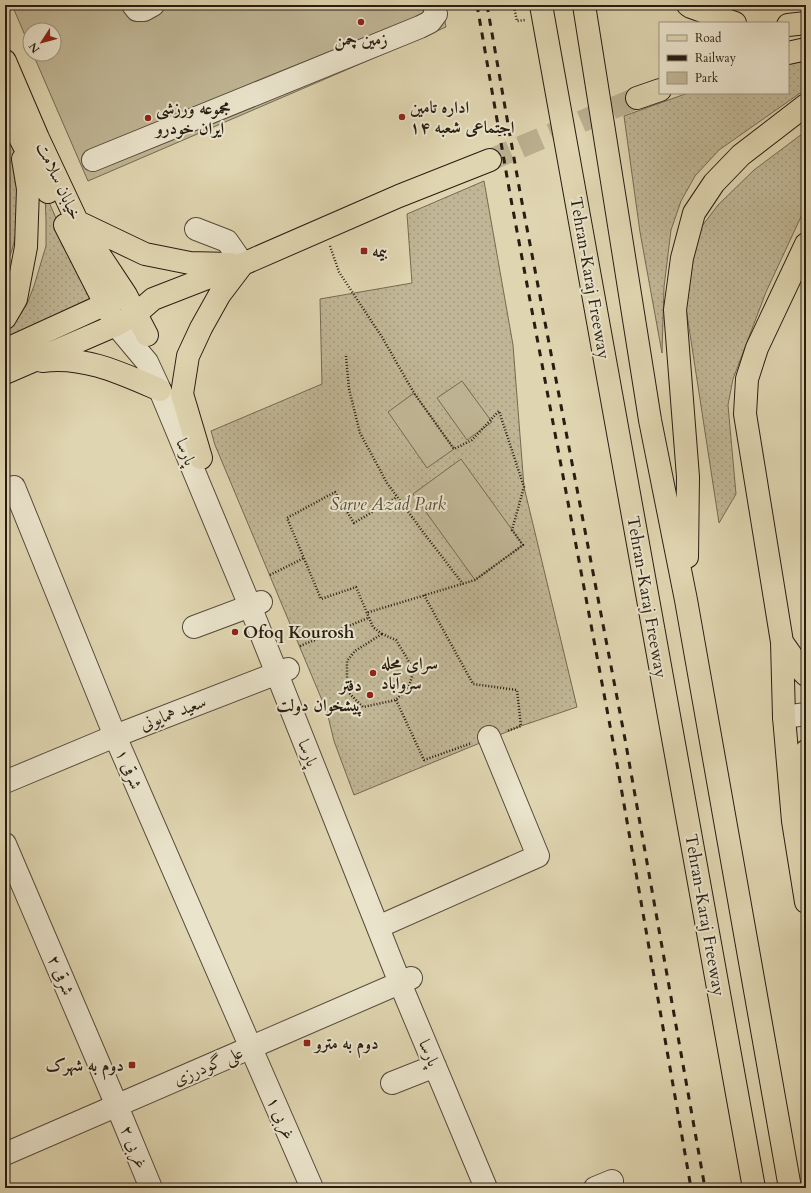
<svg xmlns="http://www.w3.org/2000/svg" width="811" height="1193" font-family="Cardo,Amiri,serif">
	<defs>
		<pattern id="green-dots" width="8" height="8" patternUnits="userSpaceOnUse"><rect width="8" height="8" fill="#c0b695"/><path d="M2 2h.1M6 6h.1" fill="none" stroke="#a59c7f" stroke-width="1.8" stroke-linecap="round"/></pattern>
	</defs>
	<rect width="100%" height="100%" fill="#dfd5b0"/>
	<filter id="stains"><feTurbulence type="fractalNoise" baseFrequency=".005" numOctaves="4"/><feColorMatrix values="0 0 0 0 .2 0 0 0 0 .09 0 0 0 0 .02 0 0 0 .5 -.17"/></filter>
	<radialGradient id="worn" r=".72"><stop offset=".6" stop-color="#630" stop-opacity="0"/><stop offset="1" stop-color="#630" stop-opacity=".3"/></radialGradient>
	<path fill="url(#green-dots)" stroke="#746a54" d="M806,61V89L719,150L695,176L681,201L671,230L664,287L662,353L640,232L624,116L688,93H788V64Z
		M5,123L14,142L19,193V222L12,250L5,268Z
		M806,131V206L766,292L733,379L728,405L736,494L719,523L684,295L696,234L718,205L754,170Z
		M484,181L513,345L524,487L577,707L521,726L354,795L334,741L327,712L215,445L211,431L322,384L320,299L412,283L407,214Z
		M45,193L91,298L5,339V332L17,320L27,304L34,286L46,246V220Z"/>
	<path fill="#c0b695" stroke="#746a54" d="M12,5H442L446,27L88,181L33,54H54V30H30V47Z
		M462,381L492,422L467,440L437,398Z
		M414,393L454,449L427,468L388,412Z
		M461,459L523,545L475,580L413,494Z"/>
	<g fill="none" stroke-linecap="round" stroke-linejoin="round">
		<path stroke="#bab090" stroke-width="22" stroke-dasharray="22 11" stroke-linecap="butt" d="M490,160L637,98"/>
		<defs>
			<path id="minor" d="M133,5L137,10H144L153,5
				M93,160L420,27L430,22L436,14L434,5
				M196,229L227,241L243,264
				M116,325L147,362L160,390L250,606L400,983L486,1188
				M5,490L14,487L115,736L312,1188
				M194,627L261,602
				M784,717L806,714
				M5,782L115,736L288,669
				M5,844L117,1106L151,1188
				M378,927L538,856L489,737
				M392,1083L435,1066
				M5,1154L411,978
				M595,1188L612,1181"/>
			<path id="major" d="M788,53L806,49
				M5,61L38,138L77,221L126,295L147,335
				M637,98L660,90
				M5,104L19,136L48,192
				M78,222L145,254L190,263L231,264
				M65,225L116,325
				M806,244L757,348L747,379L745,414L782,642L784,717L793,821L806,902
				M5,318L16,299L26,247L28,189L23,159
				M5,350L119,298
				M42,361C84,355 123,374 160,390
				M5,373L116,325L136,314L153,299L243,264L399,196L490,160
				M201,458L182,394L188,356L201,328L220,294L242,265
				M782,642L803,672L806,675
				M796,788L798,771L806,751"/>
			<path id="highway" d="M541,5L754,1188
				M584,5L650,420L686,600L790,1188
				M688,5L691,7L735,23
				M788,25L806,23
				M687,557L688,477L675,310L682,258L694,213L714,183L741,155L806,105"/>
		</defs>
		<use href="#minor" stroke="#554b3a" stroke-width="24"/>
		<use href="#major" stroke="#271d12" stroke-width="24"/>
		<use href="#highway" stroke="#271d12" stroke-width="24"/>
		<path stroke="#271d12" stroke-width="2.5" stroke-dasharray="1 2" stroke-linecap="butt" d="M523,6L514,7L517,21L525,20
			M330,246L339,272L382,337L414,393L454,449L472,440L499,411L524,487L512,530L523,545L475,580L366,613
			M346,356L349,389L360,433L387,483L423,532L463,584
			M270,575L304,558
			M424,595L473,684L517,690L521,726L507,731
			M382,634L373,627L356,587L321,599L287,518L335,492L354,523L397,497
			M382,634L396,640L414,670L409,686L396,700L363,707L347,691V661L355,651Z
			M300,646L368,618
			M396,700L424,760L472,743"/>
		<use href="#minor" stroke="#eae4cc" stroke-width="22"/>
		<use href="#major" stroke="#dfd5b0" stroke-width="22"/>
		<use href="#highway" stroke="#dfd5b0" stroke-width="22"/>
		<path stroke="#271d12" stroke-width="3" stroke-dasharray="7 7" stroke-linecap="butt" d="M477,5L510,194L614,747L691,1188
			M487,5L520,192L625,739L705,1188"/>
	</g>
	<g fill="#8f2418" stroke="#eae4cc" stroke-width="1.5">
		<circle cx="361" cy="22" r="4"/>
		<circle cx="402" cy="117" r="4"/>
		<circle cx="148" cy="118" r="4"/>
		<rect x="360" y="247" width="8" height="8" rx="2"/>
		<circle cx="235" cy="632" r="4"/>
		<circle cx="373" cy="673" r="4"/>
		<circle cx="370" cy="695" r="4"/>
		<rect x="303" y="1039" width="8" height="8" rx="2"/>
		<rect x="128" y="1061" width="8" height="8" rx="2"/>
	</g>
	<g text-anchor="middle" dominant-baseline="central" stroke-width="4" stroke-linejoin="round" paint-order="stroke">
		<g font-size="17" font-weight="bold" fill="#271d12" stroke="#eae4cc" text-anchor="start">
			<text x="361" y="39" text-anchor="middle">زمین چمن</text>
			<text x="410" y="107">اداره تامین<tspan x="410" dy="20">اجتماعی شعبه ۱۴</tspan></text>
			<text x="156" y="108">مجموعه ورزشی<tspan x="156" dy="20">ایران خودرو</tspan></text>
			<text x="372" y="251">بیمه</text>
			<text x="243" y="632">Ofoq Kourosh</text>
			<text x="381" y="663">سرای محله<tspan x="381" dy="20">سروآباد</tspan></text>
			<text x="362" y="685" text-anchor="end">دفتر<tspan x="362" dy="20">پیشخوان دولت</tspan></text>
			<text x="315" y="1043">دوم به مترو</text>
			<text x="124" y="1065" text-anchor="end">دوم به شهرک</text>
		</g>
		<g font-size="17" fill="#271d12" stroke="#eae4cc">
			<text transform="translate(59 181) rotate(65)">خیابان سلامت</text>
			<text transform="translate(590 278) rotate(80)">Tehran-Karaj Freeway</text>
			<text transform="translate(186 452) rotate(68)">پارسا</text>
			<text transform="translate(647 597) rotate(80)">Tehran-Karaj Freeway</text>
			<text transform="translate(173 713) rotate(-21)">سعید همایونی</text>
			<text transform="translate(308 753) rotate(68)">پارسا</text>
			<text transform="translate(129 769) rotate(67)">۱ شرقی</text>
			<text transform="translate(705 915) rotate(80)">Tehran-Karaj Freeway</text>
			<text transform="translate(61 975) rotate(67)">۲ شرقی</text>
			<text transform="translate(429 1053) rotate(67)">پارسا</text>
			<text transform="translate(208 1066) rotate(-23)">علی گودرزی</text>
			<text transform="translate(281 1118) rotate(66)">۱ غربی</text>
			<text transform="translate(134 1147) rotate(68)">۲ غربی</text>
		</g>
		<g font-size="17" font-style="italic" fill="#554b39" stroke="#eae4cc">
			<text x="388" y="504">Sarve Azad Park</text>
		</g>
	</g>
	<rect width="811" height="1193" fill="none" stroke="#dfd5b0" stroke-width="20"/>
	<rect x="6" y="6" width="799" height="1181" fill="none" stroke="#271d12" stroke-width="2"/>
	<rect x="10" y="10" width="791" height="1173" fill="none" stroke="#271d12"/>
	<rect x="659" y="22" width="130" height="72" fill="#eae4cc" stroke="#9c9482"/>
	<rect x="667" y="35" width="20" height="6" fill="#dfd5b0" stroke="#9c9482"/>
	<text x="695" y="42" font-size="12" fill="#271d12">Road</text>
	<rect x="667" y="55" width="20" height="6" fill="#271d12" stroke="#9c9482"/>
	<text x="695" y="62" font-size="12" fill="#271d12">Railway</text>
	<rect x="667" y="72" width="20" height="12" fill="#c0b695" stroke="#9c9482"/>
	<text x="695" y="82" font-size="12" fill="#271d12">Park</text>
	<g transform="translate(42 42) rotate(234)"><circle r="19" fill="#eae4cc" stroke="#9c9482"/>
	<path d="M0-3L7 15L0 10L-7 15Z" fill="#8f2418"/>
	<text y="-6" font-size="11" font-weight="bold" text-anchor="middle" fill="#271d12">N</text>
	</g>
	<rect width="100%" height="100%" filter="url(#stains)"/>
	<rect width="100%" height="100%" fill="url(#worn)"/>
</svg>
